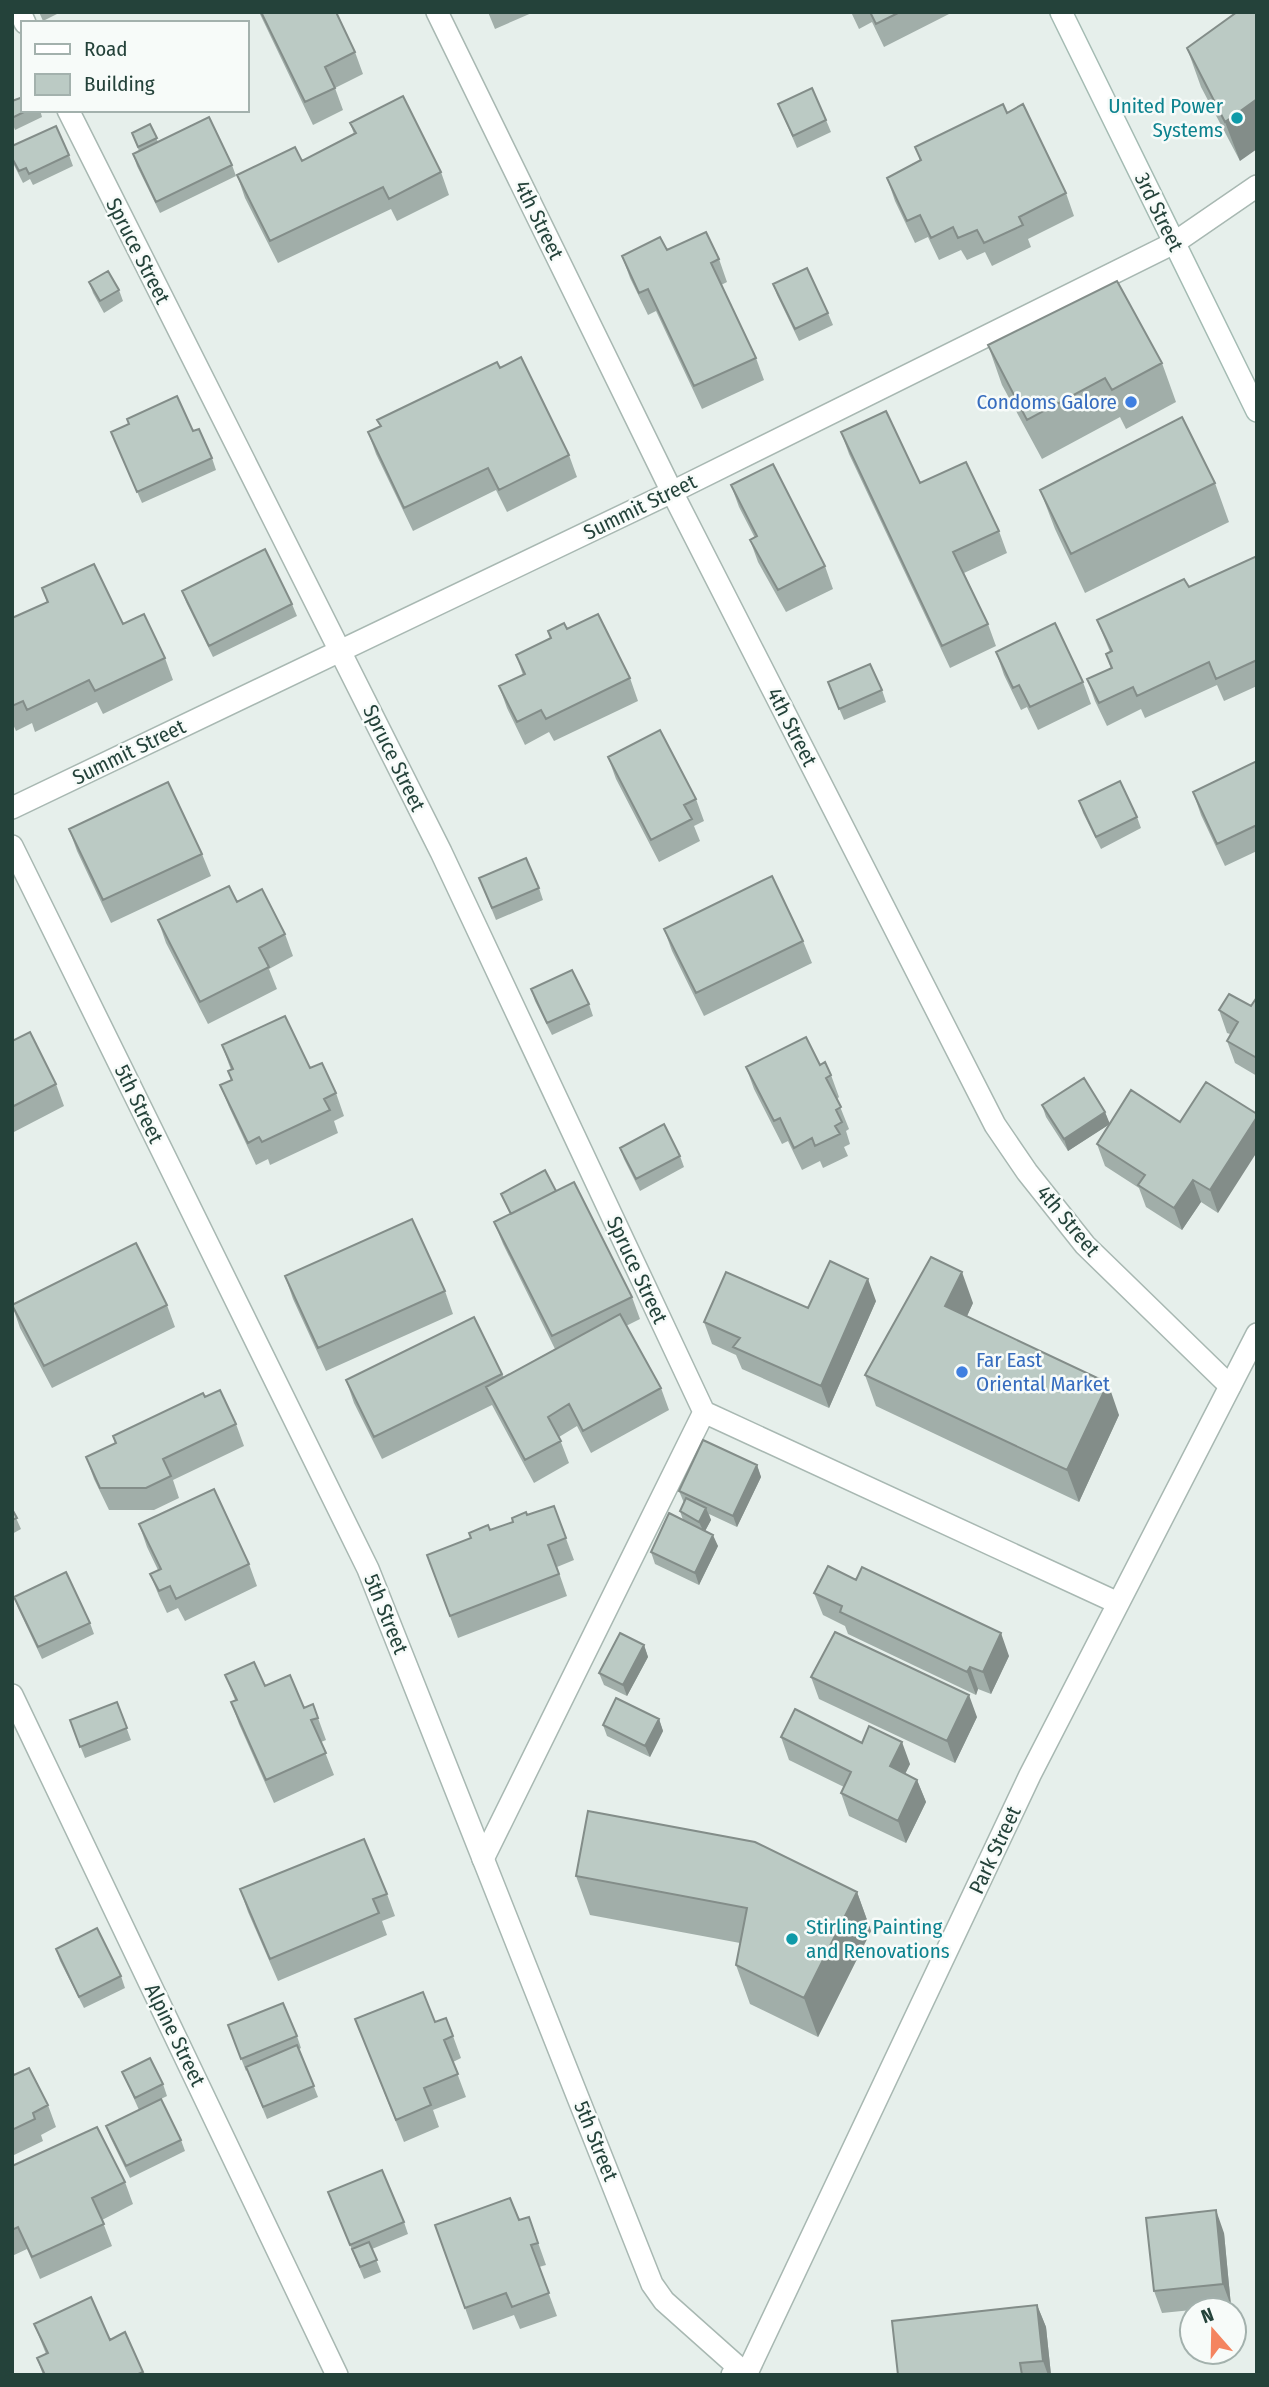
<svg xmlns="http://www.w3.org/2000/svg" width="1269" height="2387" font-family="'Fira Sans Condensed',sans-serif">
	<rect width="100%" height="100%" fill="#e6efeb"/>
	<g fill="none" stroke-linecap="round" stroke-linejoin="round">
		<defs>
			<path id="service" d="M20,12L25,23
				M68,110L441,852L704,1412
				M704,1412L1118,1603
				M12,1695L337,2375
				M483,1859L704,1412"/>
			<path id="minor" d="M437,12L672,492L995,1125L1027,1172L1085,1245L1230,1386
				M12,808L672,492L1174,243L1257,186
				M12,846L368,1569L652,2284L664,2301L747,2375"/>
			<path id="tertiary" d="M732,2375L747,2373L1030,1775L1257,1334"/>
			<path id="secondary" d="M1061,12L1257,411"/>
		</defs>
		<use href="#service" stroke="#a8b8b2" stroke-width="24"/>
		<use href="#minor" stroke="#a8b8b2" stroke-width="24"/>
		<use href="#tertiary" stroke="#a8b8b2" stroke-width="24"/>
		<use href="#secondary" stroke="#a4bbb3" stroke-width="24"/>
		<use href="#service" stroke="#fff" stroke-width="21"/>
		<use href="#minor" stroke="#fff" stroke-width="21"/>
		<use href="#tertiary" stroke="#fff" stroke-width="21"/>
		<use href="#secondary" stroke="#fff" stroke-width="21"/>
	</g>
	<path fill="#a1aea9" d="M39,12H61L43,21Z
		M259,12H336L355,52L363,74L335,88L343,110L313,125Z
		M488,12H534L495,29Z
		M851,12H953L884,47L872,22L859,29Z
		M1237,12L1240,161L1201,87L1187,48Z
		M12,101L23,110H40L42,117L15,130L12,122Z
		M778,104L826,120L831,132L797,148Z
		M1007,113L1066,193L1074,216L1028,239L1031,247L992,266L985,252L967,260L961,250L939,260L928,237L915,243L895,201L887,178L920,160L915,147Z
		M350,123L441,172L449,195L397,221L391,209L278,263L245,198L237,175L302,161L354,134Z
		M150,124L158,142L232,165L236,176L160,213L137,166L133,154L139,151L132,133Z
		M12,146L69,155L73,166L33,185L30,179L23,183L12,161Z
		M667,250L719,259L727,282L721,285L756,358L764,380L702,409L656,311L648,315L630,278L622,256Z
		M89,282L119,290L123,301L104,313L93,293Z
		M773,284L828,313L833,325L799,341L777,295Z
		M988,345L1162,363L1176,402L1126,429L1120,417L1042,459L1002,385Z
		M500,368L569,455L577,477L507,512L496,490L413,531L376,454L368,432L380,427L377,420Z
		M193,431L212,458L216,470L142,503L111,432Z
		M841,432L920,483L999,531L1007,553L964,573L988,624L996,646L950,668L849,454Z
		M1215,483L1229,522L1085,593L1055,529L1040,490Z
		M731,485L825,566L833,589L786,612L758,562L750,540L755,538L739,507Z
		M1257,556V686L1224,701L1217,685L1145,718L1141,709L1107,726L1095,701L1087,679L1111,668L1106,654L1110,652L1097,620L1189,587Z
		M42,588L123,624L165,658L173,680L103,714L97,702L35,732L32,723L16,731L12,722V618L47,602Z
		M182,591L292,604L297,616L213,657L186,602Z
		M567,629L630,678L638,701L554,741L549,732L525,745L507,708L499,686L523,675L516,655L551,638L548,631Z
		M996,652L1083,682L1091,704L1038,730L1027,707L1021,710L1004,675Z
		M828,682L882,690L886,702L844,720Z
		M608,757L696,799L704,821L694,826L700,841L659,862L616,779Z
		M1257,761V851L1225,866L1201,815L1193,792Z
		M1079,801L1137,817L1141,828L1101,849L1083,813Z
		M69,829L202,854L211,876L111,923L77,851Z
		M479,878L539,888L543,900L496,920Z
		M237,902L285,934L293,956L269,969L277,989L208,1024L166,943L158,920Z
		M664,929L803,941L812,963L704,1016L672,951Z
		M531,989L589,1004L593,1016L552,1035L535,1001Z
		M1257,997V1076L1235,1063L1227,1041L1230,1034L1227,1033L1219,1010L1251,1006Z
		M12,1041L56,1084L64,1106L12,1133Z
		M222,1045L310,1068L336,1093L344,1116L334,1121L338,1133L270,1165L268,1159L256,1165L229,1107L220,1085L231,1080L228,1071L231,1070Z
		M820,1065L831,1075L839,1097L837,1099L849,1129L846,1131L850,1144L844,1147L848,1156L823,1168L820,1161L802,1170L788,1141L782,1144L754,1089L746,1067Z
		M1206,1082L1218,1213L1201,1202L1182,1230L1146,1207L1139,1188L1105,1166L1097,1144L1109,1124L1068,1151L1046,1117L1042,1105L1105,1112L1109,1124L1180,1122Z
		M620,1148L680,1156L684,1167L640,1191L624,1159Z
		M556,1191L632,1297L640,1319L626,1326L661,1388L669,1410L591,1453L577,1426L559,1437L569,1463L534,1483L492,1405L382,1459L354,1403L346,1380L502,1374L504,1377L555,1349L503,1244L494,1222L510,1214L501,1194Z
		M285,1276L445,1291L453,1314L326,1371L293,1299Z
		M876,1301L829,1408L742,1369L736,1355L712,1344L704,1322L808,1308Z
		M973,1303L967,1316L1119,1415L1079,1502L876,1406L865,1375Z
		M12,1305H167L175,1327L52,1388L20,1328Z
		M205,1397L236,1424L244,1446L173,1480L179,1498L154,1510H109L94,1479L86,1457L115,1443L113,1436Z
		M757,1465L761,1477L737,1527L709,1514L711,1520L705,1531L718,1546L699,1585L655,1564L651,1552L683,1520L680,1511L684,1503L679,1491Z
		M554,1506L574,1560L557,1567L567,1596L458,1638L427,1555Z
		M12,1509L21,1529L12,1534Z
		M139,1524L249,1564L257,1586L185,1621L178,1608L167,1613L159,1596L150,1574L158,1570L147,1547Z
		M856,1580L1009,1656L991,1694L978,1689L976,1695L848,1634L845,1626L823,1615L814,1593Z
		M14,1597L90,1623L94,1634L42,1659L18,1608Z
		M644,1645L648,1657L627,1696L604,1685L599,1673Z
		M225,1675L265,1686L304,1708L318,1718L326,1740L321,1742L334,1775L274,1803L239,1724L231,1702L235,1700Z
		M811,1677L977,1717L955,1763L819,1699Z
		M117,1702L131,1740L85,1758L70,1720Z
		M659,1719L663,1731L650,1757L607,1736L603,1725Z
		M781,1737L862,1743L910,1764L905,1774L917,1780L926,1802L906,1843L849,1816L841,1793L844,1787L789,1760Z
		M576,1876L857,1892L871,1931L818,2037L750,2004L736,1965L740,1943L590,1915Z
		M240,1889L387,1894L395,1916L382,1921L387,1935L278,1981L248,1912Z
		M56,1949L121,1976L125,1988L84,2008L60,1961Z
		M355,2019L435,2022L453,2036L461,2058L453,2062L466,2097L433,2110L439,2127L404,2142Z
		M228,2025L297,2036L301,2048L299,2049L318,2097L267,2119L247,2070L246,2071Z
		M12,2072L14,2075L48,2105L56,2127L41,2135L43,2141L12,2156Z
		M122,2072L163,2084L167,2096L139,2110Z
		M106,2126L181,2140L185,2151L130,2178L110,2137Z
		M12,2166L125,2182L133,2204L102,2220L112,2246L40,2279L27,2249L12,2256Z
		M328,2192L404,2222L408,2234L372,2249L381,2272L364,2279Z
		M529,2217L546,2265L539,2267L557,2316L520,2329L514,2315L473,2330L435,2225L519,2220Z
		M1224,2233L1231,2306L1162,2313L1154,2291Z
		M1037,2305L1046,2327L1051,2375H898Z
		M34,2324L110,2340L125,2332L144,2375H43L37,2358L46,2354Z"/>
	<path fill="#838d89" d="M1257,99V149L1240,161L1225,122Z
		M1105,1112L1110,1124L1068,1151L1064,1139Z
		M1257,1117V1152L1218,1213L1210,1190Z
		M1193,1180L1201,1202L1182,1230L1174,1208Z
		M962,1272L973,1303L957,1338L945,1306Z
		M868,1279L876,1301L829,1408L821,1386Z
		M1108,1383L1119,1415L1079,1502L1067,1470Z
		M757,1465L761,1477L737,1527L733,1516Z
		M706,1508L711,1520L704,1533L699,1522Z
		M713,1535L718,1546L699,1585L695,1573Z
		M1001,1633L1009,1656L991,1694L983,1672Z
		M644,1645L648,1657L627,1696L623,1685Z
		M970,1667L978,1689L976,1695L967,1672Z
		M969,1695L977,1717L955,1763L947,1741Z
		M659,1719L663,1731L650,1757L645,1746Z
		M902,1742L910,1764L898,1788L890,1766Z
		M917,1780L926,1802L906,1843L898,1821Z
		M857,1892L871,1931L818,2037L804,1998Z
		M1216,2210L1224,2233L1231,2306L1223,2284Z
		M1037,2305L1046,2327L1051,2375H1048L1043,2361Z"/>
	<path fill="#bbcac4" stroke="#838d89" stroke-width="2" d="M261,12H336L355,52L325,67L335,88L305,102Z
		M870,12H900L876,24Z
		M1237,12H1257V99L1225,122L1187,48Z
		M812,88L826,120L793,136L778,104Z
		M403,96L441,172L389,199L383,187L270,241L237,175L295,147L302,161L356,133L350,123Z
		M23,97V110H28L12,118V101Z
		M1003,104L1007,113L1023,104L1066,193L1019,217L1023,225L984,243L977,230L958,238L953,227L931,238L920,215L907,221L887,178L921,160L915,147Z
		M209,117L232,165L156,202L133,154Z
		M150,124L157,138L138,147L132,133Z
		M56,126L69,155L29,174L26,168L19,171L12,158V146Z
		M706,232L719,259L711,263L756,358L694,386L648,289L639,293L622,256L660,237L667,250Z
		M807,268L828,313L795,329L773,284Z
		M108,271L119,290L100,301L89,282Z
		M1117,281L1162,363L1112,390L1105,378L1027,420L988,345Z
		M521,357L569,455L499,490L488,468L404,508L368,432L381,426L377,420L497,362L500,368Z
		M177,396L193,431L199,429L212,458L137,492L111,432L129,424L127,419Z
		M886,411L920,483L966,462L999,531L953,552L988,624L942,646L841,432Z
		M1182,417L1215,483L1071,554L1040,490Z
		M773,464L825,566L778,590L750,540L757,536L731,485Z
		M265,549L292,604L209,646L182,591Z
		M1257,556V660L1216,679L1209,662L1137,696L1133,687L1099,703L1087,679L1112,668L1106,654L1112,651L1097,620L1184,579L1189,587Z
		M94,564L123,624L144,614L165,658L95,691L89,680L27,710L23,701L12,706V618L48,602L42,588Z
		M598,614L630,678L546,719L541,710L517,722L499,686L525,674L516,655L551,638L548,631L564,623L567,629Z
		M1055,623L1083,682L1030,707L1019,685L1013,688L996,652Z
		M870,664L882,690L839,709L828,682Z
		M660,730L696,799L684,805L692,819L651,840L608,757Z
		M1257,761V825L1217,844L1193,792Z
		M1120,781L1137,817L1096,837L1079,801Z
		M168,782L202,854L103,900L69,829Z
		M526,858L539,888L492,908L479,878Z
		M772,876L803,941L696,993L664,929Z
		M229,886L237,902L262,889L285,934L259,948L269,967L200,1002L158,920Z
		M572,970L589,1004L547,1023L531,989Z
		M1229,994L1251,1006L1257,997V1058L1227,1041L1238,1022L1219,1010Z
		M285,1016L310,1068L322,1063L336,1093L324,1099L330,1110L262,1142L259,1137L248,1143L220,1085L232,1080L228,1071L233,1069L222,1045Z
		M30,1032L56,1084L12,1107V1041Z
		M806,1037L820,1065L825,1062L831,1075L826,1078L841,1107L836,1110L842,1122L835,1126L840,1134L815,1146L812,1138L794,1148L780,1118L774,1121L746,1067Z
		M1084,1078L1105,1112L1064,1139L1042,1105Z
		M1206,1082L1257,1114V1117L1210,1190L1193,1180L1174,1208L1138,1185L1145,1175L1097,1144L1131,1090L1180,1122Z
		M664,1124L680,1156L636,1179L620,1148Z
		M545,1170L556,1191L511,1214L501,1194Z
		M574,1182L632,1297L552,1336L494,1222Z
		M412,1219L445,1291L318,1348L285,1276Z
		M136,1243L167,1305L44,1366L12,1305Z
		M931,1257L962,1272L945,1306L1108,1383L1067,1470L865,1375Z
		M830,1261L868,1279L821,1386L733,1347L740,1338L704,1322L726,1272L808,1308Z
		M620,1314L661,1388L583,1431L569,1404L548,1417L561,1441L525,1460L486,1387Z
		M474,1317L502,1374L374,1437L346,1380Z
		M220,1390L236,1424L163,1459L171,1476L146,1488H100L86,1457L116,1443L113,1436L203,1393L205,1397Z
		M703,1440L757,1465L733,1516L679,1491Z
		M214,1489L249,1564L176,1599L170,1586L159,1591L150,1574L161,1569L139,1524Z
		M686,1498L706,1508L699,1522L680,1511Z
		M554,1506L566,1538L548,1545L559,1574L450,1616L427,1555L471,1538L469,1533L488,1525L490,1530L513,1522L512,1518L526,1512L527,1515Z
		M12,1509L17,1518L12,1520Z
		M669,1513L713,1535L695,1573L651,1552Z
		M828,1566L856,1580L862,1567L1001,1633L983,1672L970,1667L967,1672L840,1612L842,1606L814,1593Z
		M66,1572L90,1623L38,1647L14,1597Z
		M835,1632L969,1695L947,1741L811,1677Z
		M620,1633L644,1645L623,1685L599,1673Z
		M254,1662L265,1686L290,1675L304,1708L313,1704L318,1718L311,1720L326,1753L266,1780L231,1702L237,1700L225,1675Z
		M616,1698L659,1719L645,1746L603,1725Z
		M117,1702L127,1728L80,1747L70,1720Z
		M795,1709L862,1743L869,1726L902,1742L890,1766L917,1780L898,1821L841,1793L851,1772L781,1737Z
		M588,1811L755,1842L857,1892L804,1998L736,1965L747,1908L576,1876Z
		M364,1839L387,1894L373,1899L379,1913L270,1959L240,1889Z
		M97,1928L121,1976L79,1997L56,1949Z
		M423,1992L435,2022L446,2018L453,2036L444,2040L458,2074L424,2088L431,2105L396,2120L355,2019Z
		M283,2003L297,2036L241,2059L228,2025Z
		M297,2045L314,2086L263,2107L246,2067Z
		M150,2058L163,2084L135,2098L122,2072Z
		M29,2068L48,2105L33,2113L35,2119L12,2130V2072L14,2075Z
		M161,2099L181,2140L126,2166L106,2126Z
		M97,2127L125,2182L92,2198L104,2224L32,2257L18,2227L12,2230V2166Z
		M382,2170L404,2222L350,2245L328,2192Z
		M510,2198L519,2220L529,2217L538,2243L531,2245L549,2293L512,2307L506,2293L465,2308L435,2225Z
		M1216,2210L1223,2284L1154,2291L1146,2218Z
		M369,2242L377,2260L360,2267L352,2249Z
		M91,2297L110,2340L125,2332L143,2372L136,2375H45L37,2358L48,2353L34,2324Z
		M1037,2305L1043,2361L1020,2363L1022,2375H898L892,2321Z"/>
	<g fill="#0f9aa8" stroke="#f7fbf9" stroke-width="2.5">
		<circle cx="1237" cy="118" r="7"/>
		<circle cx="792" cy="1939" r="7"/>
	</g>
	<g fill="#3f7fe0" stroke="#f7fbf9" stroke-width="2.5">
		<circle cx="1131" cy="402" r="7"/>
		<circle cx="962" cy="1372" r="7"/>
	</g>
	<g text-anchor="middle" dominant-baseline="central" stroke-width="5" stroke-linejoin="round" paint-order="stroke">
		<g font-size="21" fill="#0d838f" stroke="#f7fbf9" text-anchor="end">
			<text x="1223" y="106">United Power<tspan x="1223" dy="24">Systems</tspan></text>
			<text x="806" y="1927" text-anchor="start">Stirling Painting<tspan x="806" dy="24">and Renovations</tspan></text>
		</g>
		<g font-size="21" fill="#24423a" stroke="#f7fbf9">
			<text transform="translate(1159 212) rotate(64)">3rd Street</text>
			<text transform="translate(539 220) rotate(64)">4th Street</text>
			<text transform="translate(138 251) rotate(63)">Spruce Street</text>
			<text transform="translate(640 507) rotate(-26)">Summit Street</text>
			<text transform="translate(792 727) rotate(63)">4th Street</text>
			<text transform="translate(129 752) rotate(-26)">Summit Street</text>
			<text transform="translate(394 758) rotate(64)">Spruce Street</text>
			<text transform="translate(139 1104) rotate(64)">5th Street</text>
			<text transform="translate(1068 1221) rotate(50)">4th Street</text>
			<text transform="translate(637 1270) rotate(65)">Spruce Street</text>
			<text transform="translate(386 1614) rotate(68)">5th Street</text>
			<text transform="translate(995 1850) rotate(-65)">Park Street</text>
			<text transform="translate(175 2035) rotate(64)">Alpine Street</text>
			<text transform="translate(596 2141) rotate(68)">5th Street</text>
		</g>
		<g font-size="21" fill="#366cbe" stroke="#f7fbf9" text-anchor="end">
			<text x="1117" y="402">Condoms Galore</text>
			<text x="976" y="1360" text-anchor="start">Far East<tspan x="976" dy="24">Oriental Market</tspan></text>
		</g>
	</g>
	<rect width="1269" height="2387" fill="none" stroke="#24423a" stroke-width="28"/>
	<rect x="21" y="21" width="228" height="91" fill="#f7fbf9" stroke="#a3b1ad" stroke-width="2"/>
	<rect x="35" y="44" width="35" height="10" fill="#ffffff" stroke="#a3b1ad" stroke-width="2"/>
	<text x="84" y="56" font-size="21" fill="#24423a">Road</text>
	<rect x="35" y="74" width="35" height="21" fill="#bbcac4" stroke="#a3b1ad" stroke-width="2"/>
	<text x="84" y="91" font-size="21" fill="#24423a">Building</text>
	<g transform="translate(1213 2331) rotate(340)"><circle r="33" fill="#f7fbf9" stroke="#a3b1ad" stroke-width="2"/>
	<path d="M0-5L12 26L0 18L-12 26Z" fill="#f4845f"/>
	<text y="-10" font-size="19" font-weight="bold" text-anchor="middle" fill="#24423a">N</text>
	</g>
</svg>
